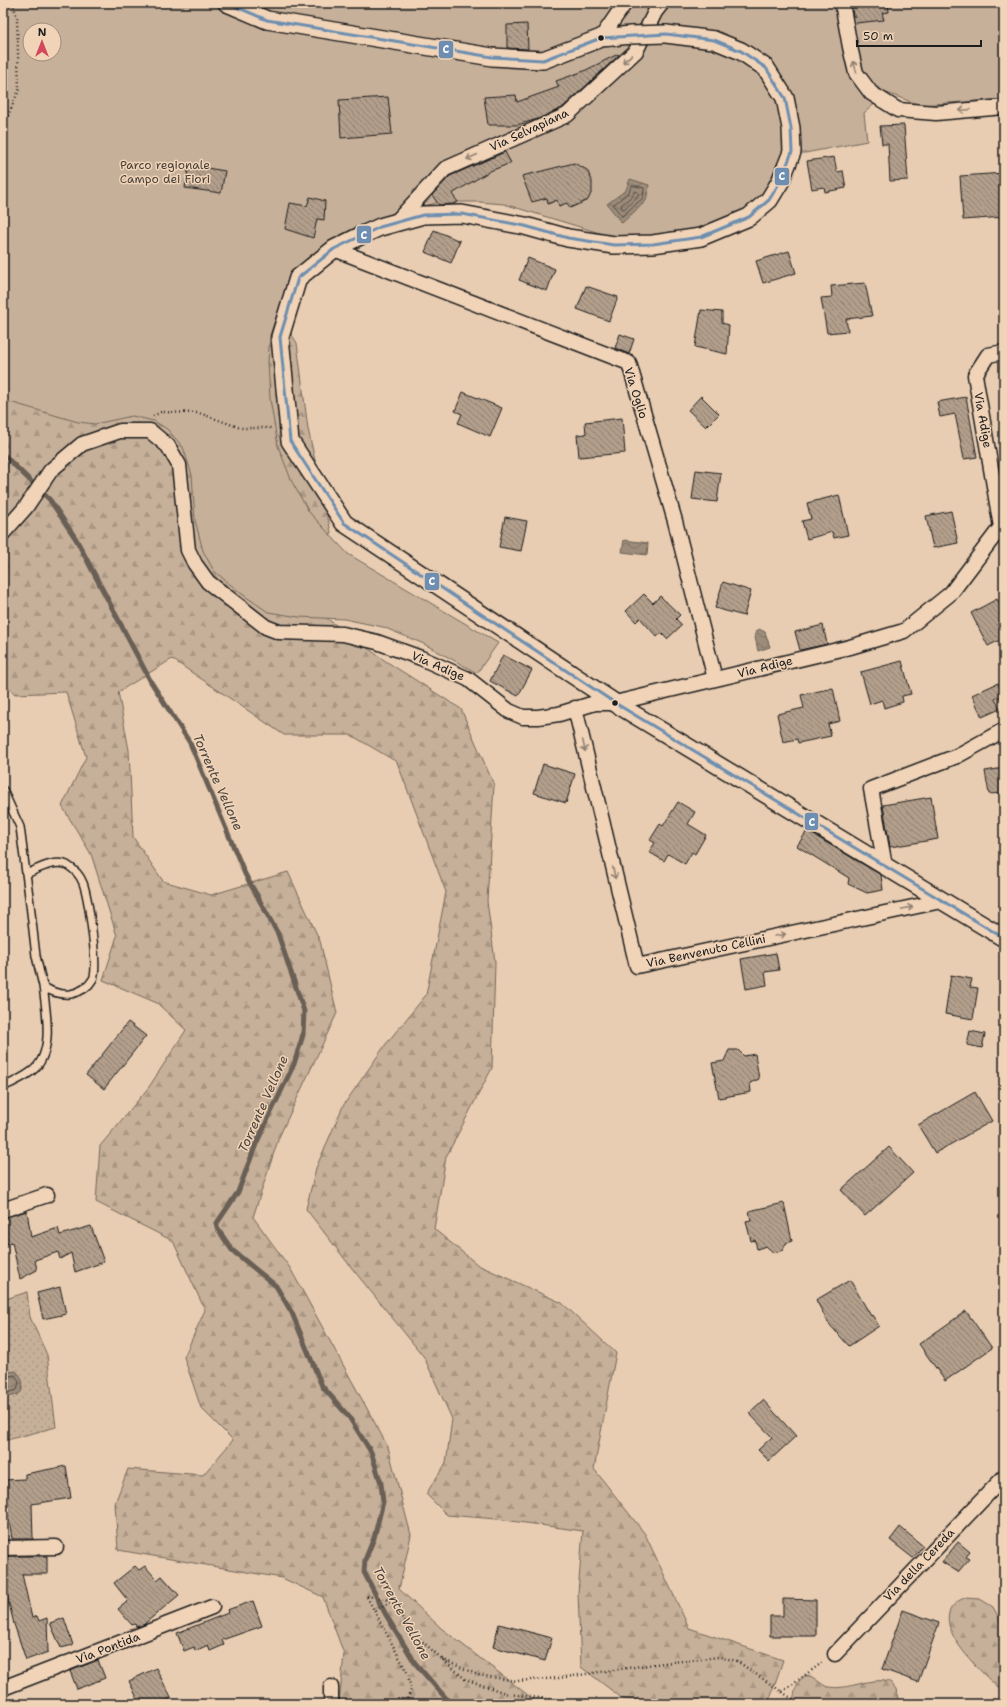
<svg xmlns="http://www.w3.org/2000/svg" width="1007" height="1707" font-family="'Shantell Sans',sans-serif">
	<defs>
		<pattern id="grass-dots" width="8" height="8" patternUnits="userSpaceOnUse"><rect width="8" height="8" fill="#c7b099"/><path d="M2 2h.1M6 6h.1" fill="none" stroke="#aa9783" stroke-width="1.8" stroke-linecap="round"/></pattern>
		<pattern id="forest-firs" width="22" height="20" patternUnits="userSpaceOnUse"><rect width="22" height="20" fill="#c7b099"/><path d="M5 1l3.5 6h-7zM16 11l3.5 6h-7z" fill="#aa9783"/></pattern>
		<pattern id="water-waves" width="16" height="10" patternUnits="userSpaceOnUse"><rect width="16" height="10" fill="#9d8c7a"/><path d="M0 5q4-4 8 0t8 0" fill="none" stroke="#7f7263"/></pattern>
		<pattern id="building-back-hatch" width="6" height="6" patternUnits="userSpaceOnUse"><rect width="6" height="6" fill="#b29e8b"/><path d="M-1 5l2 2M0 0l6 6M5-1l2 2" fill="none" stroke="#908071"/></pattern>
	</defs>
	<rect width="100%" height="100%" fill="#e8cdb2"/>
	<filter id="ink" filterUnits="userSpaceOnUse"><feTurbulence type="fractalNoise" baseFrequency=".025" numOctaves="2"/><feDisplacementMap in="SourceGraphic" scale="8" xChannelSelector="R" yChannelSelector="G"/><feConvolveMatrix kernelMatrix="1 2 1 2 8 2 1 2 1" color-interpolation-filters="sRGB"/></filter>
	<g filter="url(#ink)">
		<path fill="url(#grass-dots)" stroke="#72665a" d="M27,1292L30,1317L47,1355L56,1427L3,1441V1300Z"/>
		<path fill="url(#forest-firs)" stroke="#72665a" d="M3,215L252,273L297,343L308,429L331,532L303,601L384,660L461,709L494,785L487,901L495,962L492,1068L446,1157L434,1229L478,1265L562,1303L616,1353L594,1469L645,1534L689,1628L783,1660L768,1704H682L623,1699L581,1667L578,1593L583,1531L497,1519L447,1515L426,1494L446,1463L452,1419L424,1357L351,1267L306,1209L316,1168L343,1106L386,1044L426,995L446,892L397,762L351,735H284L172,659L118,692L129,750L133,837L163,881L211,895L288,872L320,941L337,1013L279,1137L253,1217L290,1268L388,1447L411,1535L399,1589L441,1628L533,1699L535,1704H339L344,1654L323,1597L282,1578L118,1550L115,1503L128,1469L203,1475L233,1440L201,1408L184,1357L205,1310L173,1241L96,1202L100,1146L149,1087L186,1030L157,1003L103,980L117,936L91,854L62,806L86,757L66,692L15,694L3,683Z
			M964,1598L980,1599L993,1607L1004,1627V1694C986,1675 918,1619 964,1598Z
			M807,1675C815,1677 821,1685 828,1687C850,1691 869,1676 890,1682L896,1689L899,1704H793C794,1694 796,1678 807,1675Z"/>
		<path fill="#c7b099" stroke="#72665a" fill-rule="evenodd" d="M3,3H1004V99L920,105L887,93L864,113L867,141L805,153L783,154L765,190L745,209L716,225L681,235L638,239L603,234L504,204L479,202H440L383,217L343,234L306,259L293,273L284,294L270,335L268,361L270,399L278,446L292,482L309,512L348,554L498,643L477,673L424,644L383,627L344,619L299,617L268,612L242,594L214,571L203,551L195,520L192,475L183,447L167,429L154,421L132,416L95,424L78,422L3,400ZM30,30H54V54H30Z"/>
		<path fill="url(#water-waves)" stroke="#695f54" d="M630,179L649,185L646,201L622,223L607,204L626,190Z
			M624,540L648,543L647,555L622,552Z
			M759,629L765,632L770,647L758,651L755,637V633Z
			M16,1371C23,1378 24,1383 21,1392L17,1395L3,1398V1373Z"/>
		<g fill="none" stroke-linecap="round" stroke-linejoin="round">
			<path stroke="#504942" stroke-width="1" d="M633,185L644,188L643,198L622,216L613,205L628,193Z
				M635,191L638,192V196L624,209H622L621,205L632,196Z
				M3,1377L15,1375L19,1382L17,1390L3,1394"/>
			<path stroke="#695f54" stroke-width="5" d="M3,454L50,500L76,539L151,682L190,743L245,874L278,934L304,1011L303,1035L294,1064L256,1144L238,1192L217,1223V1228L232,1250L276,1286L292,1313L322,1386L349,1417L371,1452L381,1483L383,1502L374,1538L365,1560L364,1572L386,1615L415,1663L451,1704"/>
		</g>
		<path fill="url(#building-back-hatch)" stroke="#1c1c1c" d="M851,3H888L889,12L882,13L884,20L856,23L855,16H853Z
			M527,24L528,49L507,48V25Z
			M618,54L619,55L562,108L538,119L517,125H488L484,97L516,95L517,102L559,87L556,81L584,71Z
			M388,97L392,134L341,138L339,100Z
			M904,125L908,180L890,181L888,144H882L880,126Z
			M505,152L511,163L490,171L452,194L458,202L453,204L439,205L432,195L450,176Z
			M834,157L837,172L843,171L846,188L825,192L824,187L812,189L807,161Z
			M574,163L587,170L592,181V191L588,200L570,208L567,203L559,206L557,200L548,204L547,198L532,202L522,176Z
			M189,165L225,171L221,193L185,188Z
			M1004,173V217L963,220L960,176Z
			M310,197L325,201L324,220L317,219L313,238L285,229L290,203L307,206Z
			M434,230L460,241L451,263L425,252Z
			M789,251L796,273L763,283L756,261Z
			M528,258L555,269L547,291L519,280Z
			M865,283L872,316L846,319L848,331L827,333L821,298L832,297L831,286Z
			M586,286L618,297L609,321L577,309Z
			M701,310L722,312V323L729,325L727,354L695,347Z
			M620,334L634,339L629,354L615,348Z
			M463,392L502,408L490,437L458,423L462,414L455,411Z
			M701,396L719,414L706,427L688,410Z
			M966,397L977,457L964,459L955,414L940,417L937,402Z
			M622,418L625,453L579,457L577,435L586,434L585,422Z
			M696,470L721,473L717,502L692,499Z
			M839,495L848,535L834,538L832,532L807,539L802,521L811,519L807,503Z
			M951,511L958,543L933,548L926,516Z
			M505,517L527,521L521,551L499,547Z
			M723,582L751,591L744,616L715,608Z
			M644,594L653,603L660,596L680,615L676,619L682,625L667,639L661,633L657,637L640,618L636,622L626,611Z
			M997,599L1004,613V638L988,646L971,613Z
			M823,625L827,644L800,650L795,632Z
			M503,655L532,670L518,696L490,681Z
			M902,661L911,694L902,696L903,702L884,708L882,700L870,704L861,672Z
			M998,683L1004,695L995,699L1000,709L982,717L972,695Z
			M833,688L840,721L828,724L831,736L798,743L797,739L783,742L777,714L804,708L801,695Z
			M543,764L575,774L566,803L534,793Z
			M1004,768V793L989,794L985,771Z
			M931,797L938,839L890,847L883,805Z
			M678,802L695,812L688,824L706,835L695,854L692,852L685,864L668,854L664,861L649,852L655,843L650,840L660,824L663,826Z
			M807,831L881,875L883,890L867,893L848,884L849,878L797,846Z
			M776,953L779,970L765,972L767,985L746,989L741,959Z
			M951,975L972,979L970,987L978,988L973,1019L945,1014Z
			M128,1022L146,1036L104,1089L86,1075Z
			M970,1031L985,1034L982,1048L967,1045Z
			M729,1050H738L744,1056L755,1054L759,1079L750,1083L751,1092L719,1098L712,1063L724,1061Z
			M975,1092L992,1121L935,1153L918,1125Z
			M889,1147L913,1173L865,1216L841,1190Z
			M784,1203L792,1241L786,1243L783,1250L774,1253L766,1246L757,1249L755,1240L751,1241L746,1221L751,1220L749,1211Z
			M27,1211L31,1237L58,1228L60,1235L91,1226L104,1262L75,1272L71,1253L60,1259L58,1252L35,1260L37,1270L20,1279L12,1242L3,1245V1218Z
			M850,1280L871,1316L872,1315L879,1326L849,1346L829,1324L816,1300Z
			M60,1287L66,1314L43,1319L37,1293Z
			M966,1311L992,1348L945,1381L919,1344Z
			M763,1400L796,1436L769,1461L758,1450L772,1437L749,1413Z
			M66,1466L71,1498L32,1504L33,1539H12L9,1520L3,1521V1480L25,1479V1474Z
			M900,1527L923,1546L913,1558L890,1540Z
			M958,1542L970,1552L966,1557L969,1559L958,1572L942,1562Z
			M3,1556H47V1574H22L32,1618L37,1616L39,1621L47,1618L48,1652L26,1660L14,1624L3,1579Z
			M135,1566L139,1570L145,1566L157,1580L162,1576L179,1595L143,1625L136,1627L135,1624L132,1625L118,1609L128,1601L114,1583Z
			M783,1599L816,1600V1636H770V1616H783Z
			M253,1601L262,1626L222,1640L224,1645L210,1651L208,1645L195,1651L194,1647L184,1651L177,1633L228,1613L227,1610Z
			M903,1610L939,1623L918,1682L882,1669Z
			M64,1618L73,1645L61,1648L50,1623Z
			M499,1624L552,1638L545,1661L493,1647Z
			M98,1660L105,1678L77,1689L70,1671Z
			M156,1668L171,1698L159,1704H140L129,1681Z"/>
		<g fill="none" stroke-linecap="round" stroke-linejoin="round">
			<defs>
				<path id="service" d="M3,790L20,827L30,904L36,956L43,986C52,993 60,995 71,994C80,992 88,988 93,979C99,968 88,896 83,883C80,875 74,869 67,865C55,859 38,869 26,874
					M5,1086C14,1082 24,1077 32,1071C55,1054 46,1011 43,986"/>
				<path id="minor" d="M842,3L850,47L856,73L871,93L898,110L936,113L1004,107
					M601,38L625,3
					M395,223L445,169L567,115L636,51L655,12L662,3
					M334,249L629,363L675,521L715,679
					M1001,527L975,375L988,355L1004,352
					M3,533L26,507L51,470L82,444L120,431H150L168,446L179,465L188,550L195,564L208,582L266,627L279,632L343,634L377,642L421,658L468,679L509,711L523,717H538L559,714L595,703H615L850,647L904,631L951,593L1004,523
					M575,708L637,966L941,901
					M885,866L871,789L957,756L1004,730
					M3,1210L47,1195
					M3,1548L56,1547
					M835,1654L1004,1477
					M331,1687V1704
					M3,1688L212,1607"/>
				<path id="tertiary" d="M227,3L267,20L492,57L543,60L601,38L631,35
					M666,34L714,40L741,51L766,68L785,98L791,128L792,152L780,182L769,200L749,217L701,237L653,244L614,245L568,238L525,226L462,214L423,215L380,227L360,236L334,249L298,278L280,337L290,441L344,523L615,703L1004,938"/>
			</defs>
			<use href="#service" stroke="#1c1c1c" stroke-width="10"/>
			<use href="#minor" stroke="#1c1c1c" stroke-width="17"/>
			<use href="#tertiary" stroke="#1c1c1c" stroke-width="20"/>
			<path stroke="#1c1c1c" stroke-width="2.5" stroke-dasharray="1 3" stroke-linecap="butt" d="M3,127L19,90L17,18L13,3
				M153,416L161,412L199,413L241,428H273
				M367,1596L389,1600L416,1636L465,1679L508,1694L564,1701L600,1704
				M367,1597L408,1674L411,1690L405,1704
				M375,1610L391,1602
				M442,1659L478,1675L517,1681L559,1678L655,1664L719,1657L737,1661L782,1692L823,1662
				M782,1692L800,1704"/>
			<use href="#service" stroke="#f1d4b8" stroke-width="7"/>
			<use href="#minor" stroke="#f1d4b8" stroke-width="14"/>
			<use href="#tertiary" stroke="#f1d4b8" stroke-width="17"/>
			<defs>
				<path id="tertiary-bridge" d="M631,35L666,34"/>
			</defs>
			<use href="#tertiary-bridge" stroke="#1c1c1c" stroke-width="20" stroke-linecap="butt"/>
			<use href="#tertiary-bridge" stroke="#f1d4b8" stroke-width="17"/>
			<defs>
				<path id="bus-1" d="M227,3L267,20L492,57L543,60L601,38L666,34L714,40L741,51L766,68L785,98L791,128L792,152L780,182L769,200L749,217L701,237L653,244L614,245L568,238L525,226L462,214L423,215L380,227L334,249L298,278L280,337L290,441L344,523L615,703L1004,938"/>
			</defs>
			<use href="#bus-1" stroke="#f1d4b8" stroke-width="6"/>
			<use href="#bus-1" stroke="#6d8eb0" stroke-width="3"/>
		</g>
		<defs><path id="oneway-shaft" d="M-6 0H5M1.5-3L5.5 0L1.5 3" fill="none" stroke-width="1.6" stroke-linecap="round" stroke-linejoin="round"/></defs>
		<g stroke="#918172">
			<use href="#oneway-shaft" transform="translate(627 59) rotate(137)"/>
			<use href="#oneway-shaft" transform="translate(855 67) rotate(-106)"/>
			<use href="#oneway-shaft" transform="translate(965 110) rotate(175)"/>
			<use href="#oneway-shaft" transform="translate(472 157) rotate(156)"/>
			<use href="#oneway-shaft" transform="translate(584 746) rotate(77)"/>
			<use href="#oneway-shaft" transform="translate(614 873) rotate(77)"/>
			<use href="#oneway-shaft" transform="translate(907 908) rotate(-12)"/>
			<use href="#oneway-shaft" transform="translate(780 935) rotate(-12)"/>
		</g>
	</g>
	<g fill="#1c1c1c" stroke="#f1d4b8" stroke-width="1.5">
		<circle cx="601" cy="38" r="3.5"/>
		<circle cx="615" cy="703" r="3.5"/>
	</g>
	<g text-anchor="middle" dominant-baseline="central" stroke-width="3" stroke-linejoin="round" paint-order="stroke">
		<g font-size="12" fill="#1c1c1c" stroke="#f1d4b8">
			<text transform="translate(529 130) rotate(-25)">Via Selvapiana</text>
			<text transform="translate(636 393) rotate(72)">Via Oglio</text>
			<text transform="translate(983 420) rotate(80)">Via Adige</text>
			<text transform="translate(438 666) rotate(23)">Via Adige</text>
			<text transform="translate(765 667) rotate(-14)">Via Adige</text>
			<text transform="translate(706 951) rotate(-12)">Via Benvenuto Cellini</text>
			<text transform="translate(919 1565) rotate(-46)">Via della Cereda</text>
			<text transform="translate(108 1648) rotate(-21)">Via Pontida</text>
		</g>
		<g font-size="12" fill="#47413b" stroke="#f1d4b8">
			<text x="165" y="165">Parco regionale<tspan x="165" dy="14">Campo dei Fiori</tspan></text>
		</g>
		<g font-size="13" font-style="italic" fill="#49433d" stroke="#f1d4b8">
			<text transform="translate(218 782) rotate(66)">Torrente Vellone</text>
			<text transform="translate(263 1104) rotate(-66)">Torrente Vellone</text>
			<text transform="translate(402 1613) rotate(61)">Torrente Vellone</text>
		</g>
	</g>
	<g stroke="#f1d4b8" stroke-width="1.5">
		<rect x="438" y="40" width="16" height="19" rx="4" fill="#6d8eb0"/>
		<rect x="774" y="167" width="16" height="19" rx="4" fill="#6d8eb0"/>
		<rect x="356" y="225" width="16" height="19" rx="4" fill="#6d8eb0"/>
		<rect x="424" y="572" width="16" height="19" rx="4" fill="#6d8eb0"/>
		<rect x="804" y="812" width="15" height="19" rx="4" fill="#6d8eb0"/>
	</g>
	<g font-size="11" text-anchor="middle" font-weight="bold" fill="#fff">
		<text x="446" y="53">C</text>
		<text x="782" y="180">C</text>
		<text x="364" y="239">C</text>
		<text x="432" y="585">C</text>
		<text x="812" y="826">C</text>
	</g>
	<rect width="1007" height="1707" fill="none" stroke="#f1d4b8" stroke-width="16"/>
	<rect x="8" y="8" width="991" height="1691" fill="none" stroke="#1c1c1c" stroke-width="1.5" filter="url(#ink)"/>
	<g transform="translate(42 42)"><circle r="19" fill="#f1d4b8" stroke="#9c8a7a"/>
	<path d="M0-3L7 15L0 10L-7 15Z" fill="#d1495b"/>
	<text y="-6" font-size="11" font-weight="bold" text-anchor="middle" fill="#1c1c1c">N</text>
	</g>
	<path d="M857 40v6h124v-6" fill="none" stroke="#1c1c1c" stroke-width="2"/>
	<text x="863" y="40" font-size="12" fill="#1c1c1c" stroke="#f1d4b8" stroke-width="3" paint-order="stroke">50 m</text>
</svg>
